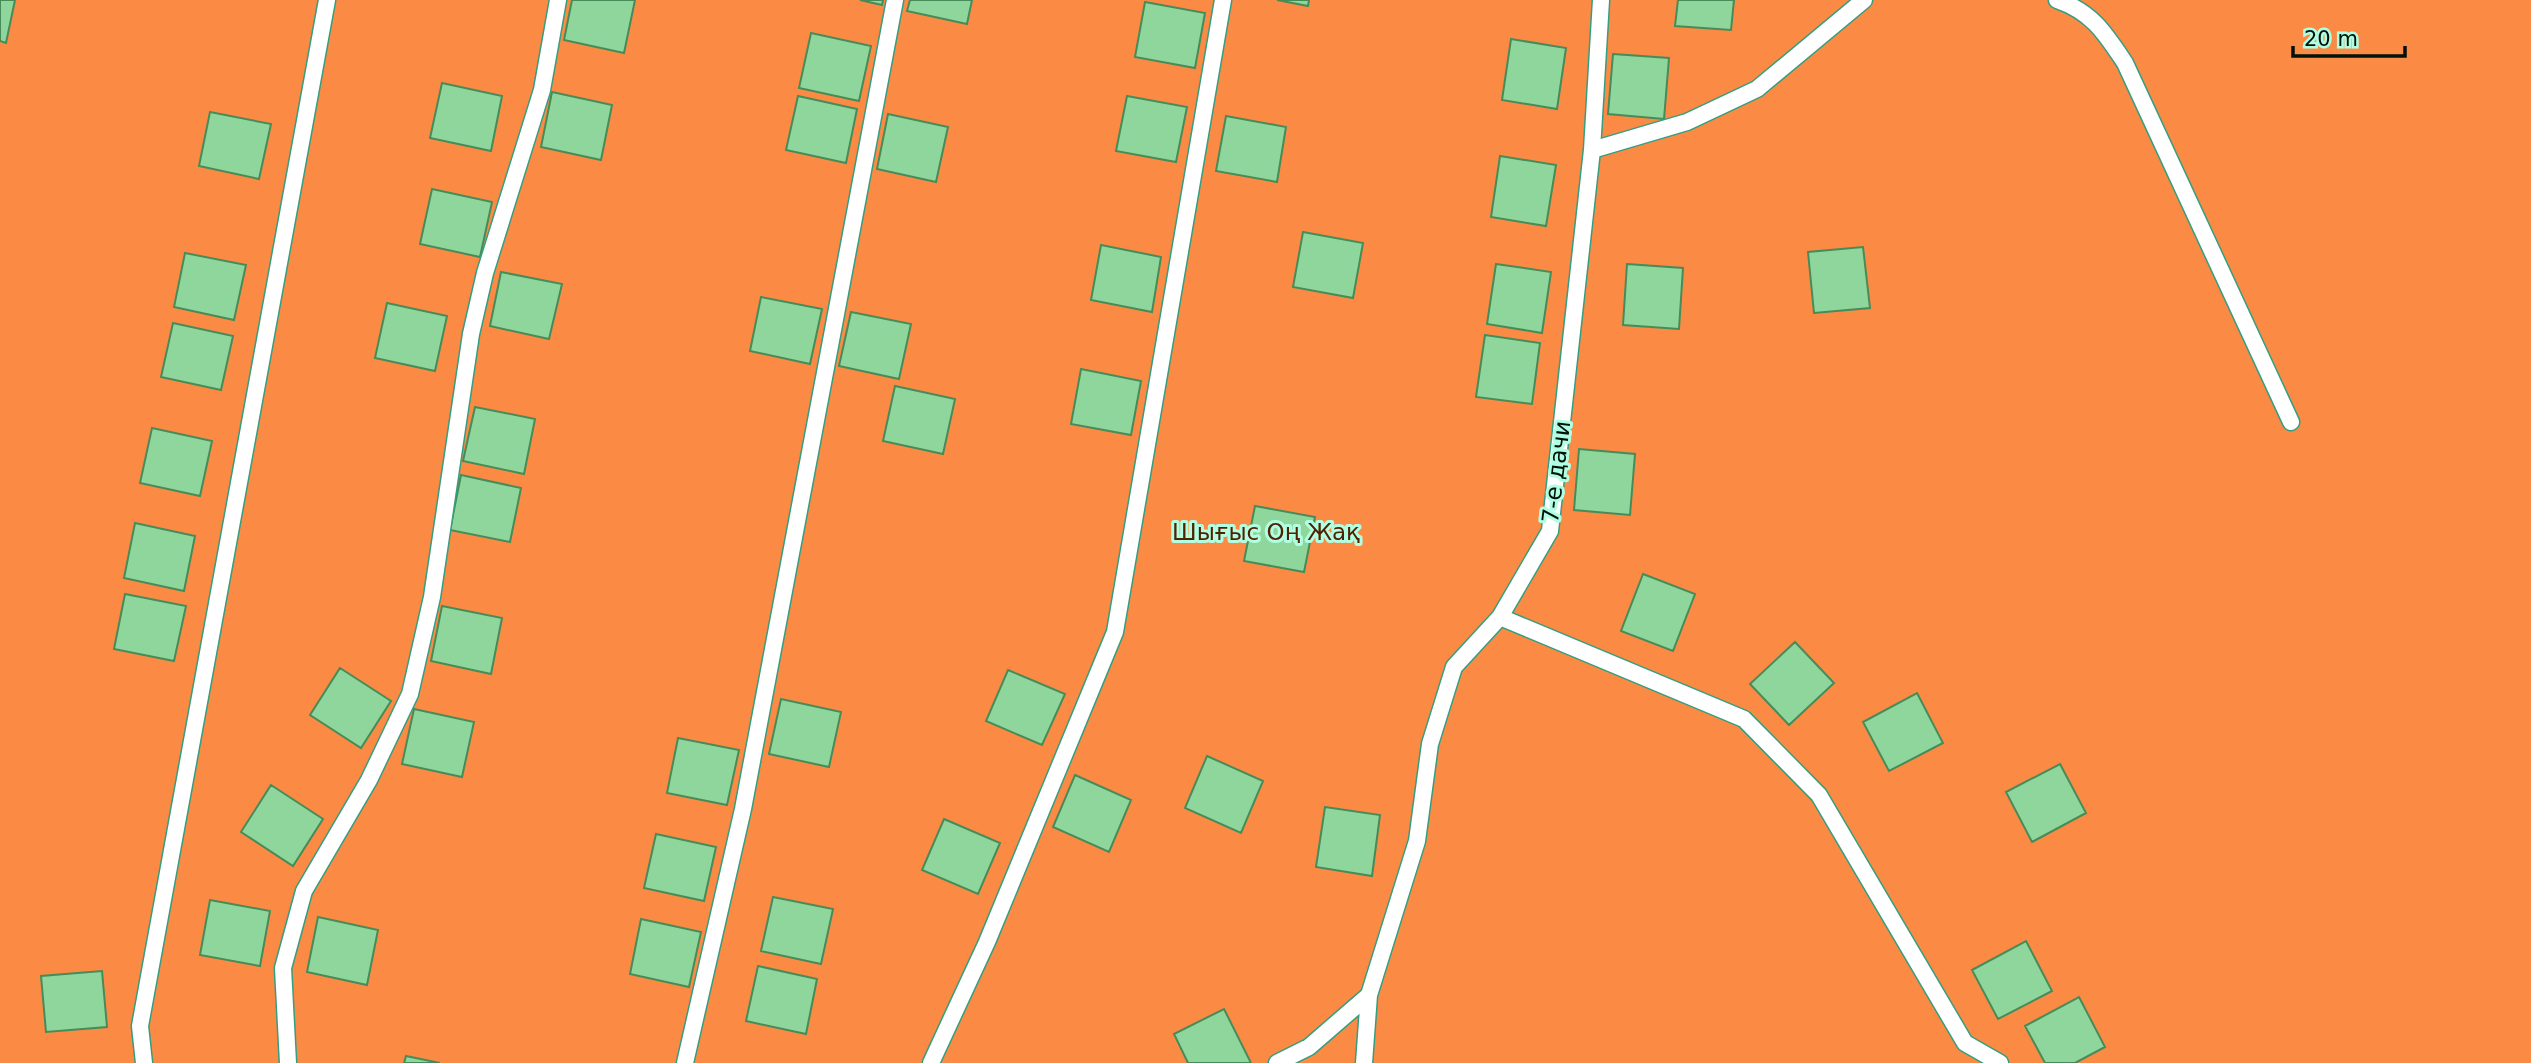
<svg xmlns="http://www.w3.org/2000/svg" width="2531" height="1063" font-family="'DejaVu Sans',sans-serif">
	<rect width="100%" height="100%" fill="#91f5d3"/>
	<path fill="#fb8a45" d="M0,0H2531V1063H0Z"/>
	<path fill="#8fd69d" stroke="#478c58" stroke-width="2" d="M0,0H15L6,43L0,41Z
		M572,0H635L624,53L564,40Z
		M860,0H883L882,5Z
		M910,0H972L967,24L907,11Z
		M1277,0H1309L1308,6Z
		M1678,0H1734L1731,30L1675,26Z
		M1145,2L1205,13L1195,68L1135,57Z
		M811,33L871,46L859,101L799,88Z
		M1511,39L1566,48L1557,109L1502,100Z
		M1613,54L1669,58L1664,119L1608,114Z
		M442,83L502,96L491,151L430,138Z
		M552,92L612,105L601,160L541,147Z
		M798,96L857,109L846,163L786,150Z
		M1127,96L1187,107L1176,162L1116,151Z
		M210,112L271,124L259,179L199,166Z
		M888,114L948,127L936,182L877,169Z
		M1226,116L1286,127L1277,182L1216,171Z
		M1500,156L1556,165L1546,226L1491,217Z
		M432,189L492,202L480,257L420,244Z
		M1303,232L1363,243L1353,298L1293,287Z
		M1101,245L1161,257L1152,312L1091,300Z
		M1863,247L1870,308L1814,313L1808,252Z
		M185,253L246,265L234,320L174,307Z
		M1496,264L1551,272L1542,333L1487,324Z
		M1627,264L1683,268L1679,329L1623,325Z
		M501,272L562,284L549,339L490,326Z
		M761,297L822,309L810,364L750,351Z
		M387,303L447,316L435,371L375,358Z
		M851,312L911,324L899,379L839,366Z
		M173,323L233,336L221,390L161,377Z
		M1485,335L1540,343L1532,404L1476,397Z
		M1081,369L1141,381L1131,435L1071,424Z
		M895,386L955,399L943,454L883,441Z
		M475,407L535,419L524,474L463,461Z
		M152,428L212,441L200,496L140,483Z
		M1579,449L1635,454L1630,515L1574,510Z
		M461,475L521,488L510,542L450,530Z
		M1255,506L1315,517L1304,572L1244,561Z
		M135,523L195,536L184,591L124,578Z
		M1643,574L1695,594L1673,651L1621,631Z
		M125,594L186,606L174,661L114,649Z
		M442,606L502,618L491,674L431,661Z
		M1795,642L1834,683L1789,725L1750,684Z
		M340,668L391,701L361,748L310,715Z
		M1008,670L1065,694L1042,745L986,721Z
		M1917,693L1943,743L1889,771L1863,722Z
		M781,699L841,712L829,767L769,754Z
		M414,709L474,722L462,777L402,764Z
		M678,738L739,750L727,805L667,793Z
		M1207,756L1263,781L1241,833L1185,808Z
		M2060,764L2086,813L2032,842L2006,792Z
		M1075,775L1131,800L1109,852L1053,827Z
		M271,785L323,819L293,866L241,832Z
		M1325,807L1380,815L1372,876L1316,867Z
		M944,819L1000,843L978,894L922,870Z
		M656,834L716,847L704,901L644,888Z
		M773,897L833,909L821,964L761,951Z
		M210,900L270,911L260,966L200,955Z
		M318,917L378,930L367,985L307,972Z
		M641,919L701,932L689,987L630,974Z
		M2026,941L2052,991L1998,1019L1972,970Z
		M758,966L817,979L806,1034L746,1021Z
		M102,971L107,1027L46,1032L41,976Z
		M2079,997L2105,1047L2075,1063H2045L2025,1026Z
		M1224,1009L1251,1063H1188L1174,1034Z
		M406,1056L440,1063H404Z"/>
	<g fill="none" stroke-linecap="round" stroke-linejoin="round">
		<defs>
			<path id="service" d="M2057,0C2092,12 2105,33 2125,63L2291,422
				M1592,150L1601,0
				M1500,617L1744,719L1819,795L1965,1043L2000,1063
				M144,1063L140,1026L327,0
				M288,1063L283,968L304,891L369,780L410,694L432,597L471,334L485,273L542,90L558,0
				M685,1063L743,809L895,0
				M931,1063L987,942L1115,632L1223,0
				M1277,1063L1309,1047L1369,995L1417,841L1430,744L1454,667L1500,617L1550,531L1592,150L1687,122L1757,89L1864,0
				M1364,1063L1369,995"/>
		</defs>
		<use href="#service" stroke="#359e7f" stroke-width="19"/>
		<use href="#service" stroke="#fff" stroke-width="16"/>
	</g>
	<g text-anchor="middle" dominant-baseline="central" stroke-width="6" stroke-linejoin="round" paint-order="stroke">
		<g font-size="23" fill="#00120b" stroke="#b1ffe2">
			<text transform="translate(1556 472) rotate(-83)">7-е дачи</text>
		</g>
		<g font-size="23" fill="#502203" stroke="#b1ffe2">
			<text x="1266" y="532">Шығыс Оң Жақ</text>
		</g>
	</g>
	<path d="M2293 46v10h112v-10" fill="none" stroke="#00120b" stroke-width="3.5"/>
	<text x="2304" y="46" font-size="21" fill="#00120b" stroke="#b1ffe2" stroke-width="5" paint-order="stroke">20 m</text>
</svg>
